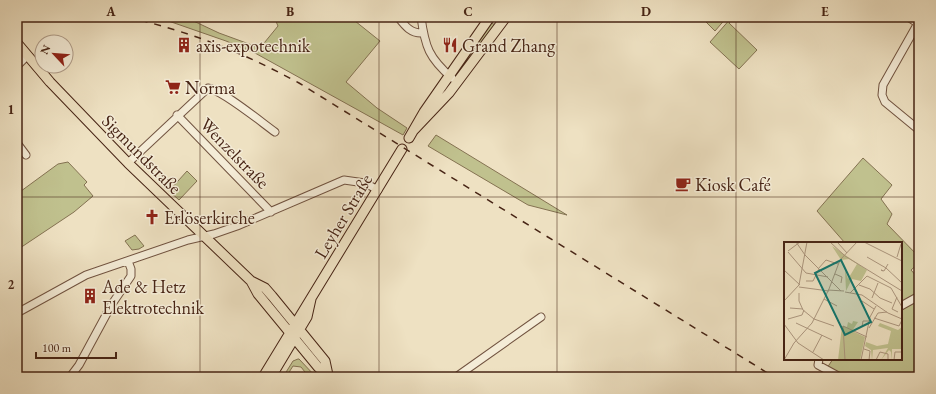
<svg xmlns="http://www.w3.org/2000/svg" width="936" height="394" font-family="'EB Garamond',serif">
	<rect width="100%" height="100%" fill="#eee1c2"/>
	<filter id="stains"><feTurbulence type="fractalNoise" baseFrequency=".005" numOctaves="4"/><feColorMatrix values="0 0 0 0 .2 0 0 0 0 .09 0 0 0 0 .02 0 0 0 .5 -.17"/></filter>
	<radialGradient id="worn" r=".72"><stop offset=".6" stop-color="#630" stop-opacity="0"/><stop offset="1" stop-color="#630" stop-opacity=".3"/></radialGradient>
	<path fill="#c0c18e" stroke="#847252" d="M157,17H185L219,33L260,48L278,26L274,17H350L380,41L346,82L377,108L407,128L403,135L255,53L226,41Z
		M701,17H727L715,31Z
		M732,17H734L729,23L757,50L739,69L710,42Z
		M491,23L496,25L463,70L457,72Z
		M436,135L567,215L528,205L428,146Z
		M863,158L892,185L881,199L892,214L887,224L919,257V263L911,270L919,279V294L901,304V243H845L817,211Z
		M68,162L87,182L84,185L93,196L74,212L17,250V194L58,164Z
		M187,171L197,181L179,200L169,191Z
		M135,235L144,246L139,249L132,250L125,241Z
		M919,299V377H821L833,359H901V309Z
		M298,359H299L316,377H309L301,367L293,366L286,377H283L293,361Z"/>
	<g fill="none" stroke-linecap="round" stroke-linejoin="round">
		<defs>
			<path id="minor" d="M398,17C405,26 411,34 423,33
				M421,17C425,47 429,58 452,78
				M908,17L919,24
				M918,23L883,85L882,95L885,102L919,130
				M17,66L27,56
				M177,115L271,212
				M17,143L26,155
				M128,163L208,88C222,90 261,122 275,132
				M901,306L919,296
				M17,313L86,275L188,240L214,234L237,226L344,180L365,183L378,190
				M819,359L818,365L840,377
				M70,377L79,365L112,304L131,276V269L128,261
				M456,377L541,317"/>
			<path id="major" d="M17,43L50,82L128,163L251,281L265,288L272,296L325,361L328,375
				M413,131L449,93L506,17
				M409,138L424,112L490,17
				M251,281L258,294L318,367L329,377
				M263,377L402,149
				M271,377L307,317L311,299"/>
		</defs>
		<use href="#minor" stroke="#715340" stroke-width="9"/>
		<use href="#major" stroke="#472415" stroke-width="11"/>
		<use href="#minor" stroke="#f4ecd7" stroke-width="7"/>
		<use href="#major" stroke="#eee1c2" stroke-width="9"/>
		<path stroke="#472415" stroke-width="1.5" stroke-dasharray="7 7" stroke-linecap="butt" d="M127,17C191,32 242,52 299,83L774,377"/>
	</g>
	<path fill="none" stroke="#472415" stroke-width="1" stroke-opacity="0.55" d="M200,17V377M379,17V377M557,17V377M736,17V377M17,197H919"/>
	<defs>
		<symbol id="building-bare" viewBox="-9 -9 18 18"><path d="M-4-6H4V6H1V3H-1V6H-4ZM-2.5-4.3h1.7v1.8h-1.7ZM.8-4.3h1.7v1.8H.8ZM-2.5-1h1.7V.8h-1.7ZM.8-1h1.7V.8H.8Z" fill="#8f2418" stroke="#f4ecd7" stroke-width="2.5" paint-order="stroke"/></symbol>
		<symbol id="restaurant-bare" viewBox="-9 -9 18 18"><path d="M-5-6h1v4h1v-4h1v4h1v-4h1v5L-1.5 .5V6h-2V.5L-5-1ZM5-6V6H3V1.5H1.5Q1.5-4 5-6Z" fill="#8f2418" stroke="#f4ecd7" stroke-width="2.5" paint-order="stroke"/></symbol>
		<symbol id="supermarket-bare" viewBox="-9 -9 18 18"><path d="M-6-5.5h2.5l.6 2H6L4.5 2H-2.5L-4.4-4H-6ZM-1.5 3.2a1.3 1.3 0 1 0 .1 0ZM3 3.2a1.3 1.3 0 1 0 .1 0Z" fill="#8f2418" stroke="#f4ecd7" stroke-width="2.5" paint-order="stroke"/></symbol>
		<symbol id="cafe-bare" viewBox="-9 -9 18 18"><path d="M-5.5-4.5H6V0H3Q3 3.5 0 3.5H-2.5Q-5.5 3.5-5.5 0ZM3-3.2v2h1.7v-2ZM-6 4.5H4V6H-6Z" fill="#8f2418" stroke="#f4ecd7" stroke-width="2.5" paint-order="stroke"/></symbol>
		<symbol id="church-bare" viewBox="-9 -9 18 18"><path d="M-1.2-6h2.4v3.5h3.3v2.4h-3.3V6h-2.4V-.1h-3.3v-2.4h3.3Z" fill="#8f2418" stroke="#f4ecd7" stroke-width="2.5" paint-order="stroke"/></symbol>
	</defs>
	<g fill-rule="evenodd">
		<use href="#building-bare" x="173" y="34" width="22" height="22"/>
		<use href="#restaurant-bare" x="439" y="34" width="22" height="22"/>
		<use href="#supermarket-bare" x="162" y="76" width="22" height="22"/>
		<use href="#cafe-bare" x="672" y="173" width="22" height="22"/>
		<use href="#church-bare" x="141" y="206" width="22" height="22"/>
		<use href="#building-bare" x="79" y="285" width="22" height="22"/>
	</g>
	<g text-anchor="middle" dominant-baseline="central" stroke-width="3" stroke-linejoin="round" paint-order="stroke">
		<g font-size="18" fill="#472415" stroke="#f4ecd7" text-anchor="start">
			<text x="196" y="45">axis-expotechnik</text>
			<text x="462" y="45">Grand Zhang</text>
			<text x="185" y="87">Norma</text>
			<text x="695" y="184">Kiosk Café</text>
			<text x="164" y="217">Erlöserkirche</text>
			<text x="102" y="286">Ade &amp; Hetz<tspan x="102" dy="21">Elektrotechnik</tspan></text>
		</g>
		<g font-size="18" fill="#472415" stroke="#f4ecd7">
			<text transform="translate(235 153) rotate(46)">Wenzelstraße</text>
			<text transform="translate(142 154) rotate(45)">Sigmundstraße</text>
			<text transform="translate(343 216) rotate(-59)">Leyher Straße</text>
		</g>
	</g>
	<g transform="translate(784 242)">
		<rect width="118" height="118" fill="#eee1c2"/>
		<path d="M48,4L83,28L77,39L68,37L62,49L61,28L64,37L73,22L65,17L57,18ZM69,79L74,80L68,89L81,95L76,118H54L58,84L63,85L64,80L68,82ZM96,81L114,88L118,85V107H108V118L107,110L105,108L97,118L104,106L89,108L88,118L87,108L81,104L82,100L93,104L104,102L107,89L94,84Z" fill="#c0c18e"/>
		<path fill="none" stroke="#ab957d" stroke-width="1" d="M12,0L21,13L57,49M46,0L61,14L118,49M80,0L118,19M54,1L63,11M4,9L16,0M4,10L22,31L44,35M83,15L102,26L118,41M113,15L117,2M34,27L42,18L54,22M0,28L16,43M99,29L97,28L100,29L104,22M51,32L58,35L57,41M22,39H29L35,27M75,43L86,47L96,56L108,61M15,45L45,49M44,48L60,49M61,50L78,53L104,71L118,77M15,51V59L19,68L30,77L50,84M66,51L83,34L107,46L118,65M113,55L108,67L114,70M88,56L94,41M40,57L53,64M0,59L15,43L23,0M78,59L90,67M6,66L19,67M90,76L115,84L118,78M4,77L18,73L20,68M12,81L48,98M0,82L14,101L40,118M78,85L79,79H85M85,86L94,71L103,70M80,107L86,109L85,118M29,110L38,93M0,118L10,101L28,81L45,47L56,18L73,0M61,118L59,84L83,95M77,118L86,75L92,64M92,118L96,110L104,112V118M110,118L111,110H118"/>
		<path fill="#0f766e" fill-opacity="0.15" stroke="#0f766e" stroke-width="2" d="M57,18L87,80L61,93L31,31Z"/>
		<rect width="118" height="118" fill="none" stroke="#472415" stroke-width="2"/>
	</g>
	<rect width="936" height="394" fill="none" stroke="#eee1c2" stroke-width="44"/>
	<g transform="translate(54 54) rotate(296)"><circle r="19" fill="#f4ecd7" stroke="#af9c89"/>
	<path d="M0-3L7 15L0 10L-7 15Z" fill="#8f2418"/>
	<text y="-6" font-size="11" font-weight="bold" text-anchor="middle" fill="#472415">N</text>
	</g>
	<path d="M36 352v6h80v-6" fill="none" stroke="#472415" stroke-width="2"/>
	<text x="42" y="352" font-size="12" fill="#472415" stroke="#f4ecd7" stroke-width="3" paint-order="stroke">100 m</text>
	<rect x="22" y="22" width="892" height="350" fill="none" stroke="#472415" stroke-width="1.5"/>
	<g font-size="13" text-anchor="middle" font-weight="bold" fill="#472415">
		<text x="111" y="16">A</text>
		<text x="290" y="16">B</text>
		<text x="468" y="16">C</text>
		<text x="646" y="16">D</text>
		<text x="825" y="16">E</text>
		<text x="11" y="114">1</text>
		<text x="11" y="289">2</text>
	</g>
	<rect width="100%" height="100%" filter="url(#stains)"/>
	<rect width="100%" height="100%" fill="url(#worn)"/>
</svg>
